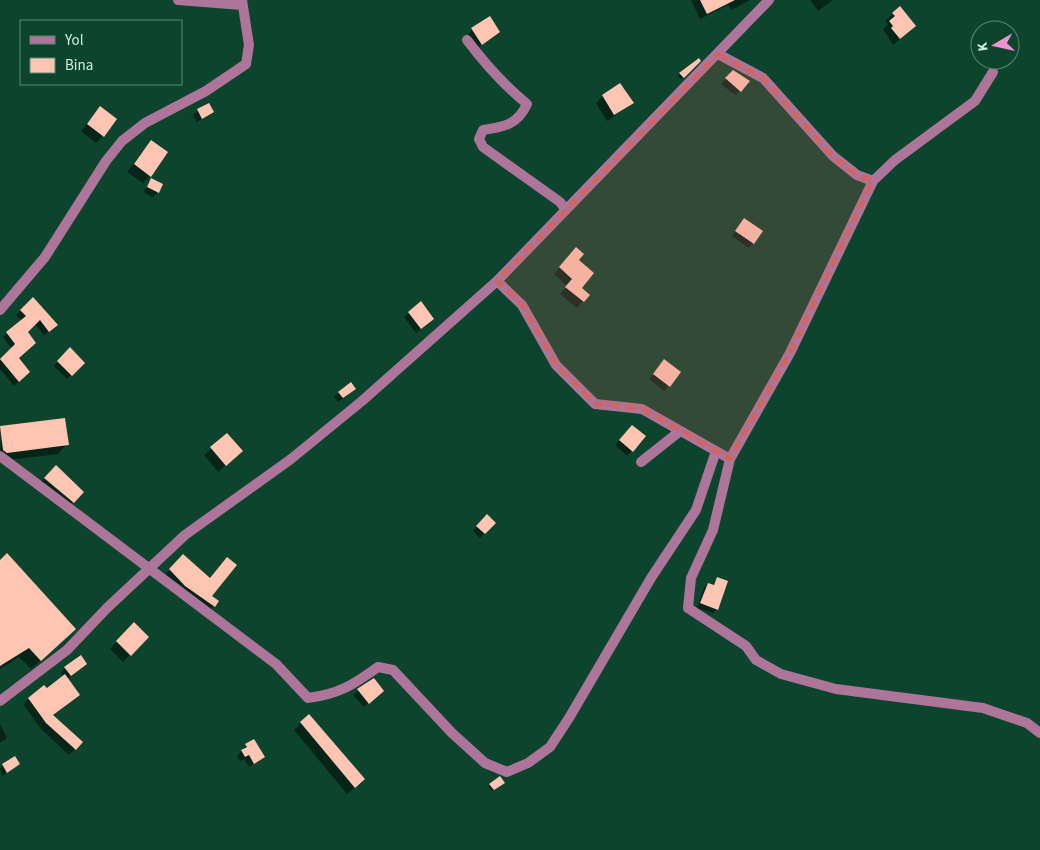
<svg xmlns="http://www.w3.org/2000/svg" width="1040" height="850" font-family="'Source Sans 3',sans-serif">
	<rect width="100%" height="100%" fill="#0c442d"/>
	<path fill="#0007" d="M691,0H750L731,10L728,5L700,19Z
		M810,0H833L818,11Z
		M900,8L915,26L893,45L883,29L888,24L885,21Z
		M472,29L499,32L477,48L468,34Z
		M698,60L681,79L678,76L679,74Z
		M728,76L740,91L735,95L721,84Z
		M603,96L632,103L607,121L596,103Z
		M208,104L212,112L197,122L193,115Z
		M100,108L103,136L96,143L81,131Z
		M151,141L150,176L143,183L127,172Z
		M152,180L158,192L153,197L143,192Z
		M744,219L753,243L749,248L732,236Z
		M570,255L577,260L583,301L577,308L560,294L567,286L554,274Z
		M33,299L52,329L44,335L35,324L26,332L18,358L29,372L14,386L0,369V361L12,349L3,337L22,321L16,315Z
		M420,303L428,323L416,333L404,317Z
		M70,349L84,363L67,379L54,366Z
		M660,366L679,373L664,391L649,379Z
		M339,393H350L338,402L334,397Z
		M1,427L67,444L58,454L0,461Z
		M628,431L644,437L627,456L615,445Z
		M227,434L234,458L218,472L204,455Z
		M56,467L82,492L66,509L38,485Z
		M487,516L494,523L480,538L473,531Z
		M183,556L210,596L217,601L210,611L180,590L166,574Z
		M0,561L65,638L31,669L19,657L0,669Z
		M717,578V609L713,613L697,608L704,588L708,584L712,585Z
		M134,624L147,637L123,662L110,649Z
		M65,668H81L67,679L79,695L52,716L81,742L69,755L41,729L23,704L44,687L46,690L64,677L61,673Z
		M373,680L378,695L364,707L353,695Z
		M301,723L357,786L347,794L294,730Z
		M0,724L7,738L0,743Z
		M246,745L263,757L249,767L244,759L240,761L237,756Z
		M15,758L19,764L2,776L0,768Z
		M502,784L492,791L488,786L490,785Z"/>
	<path fill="#fec6b2" d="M700,0H735L707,14Z
		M900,6L916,26L900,39L891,28L893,26L889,21L895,16L892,13Z
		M490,16L500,32L482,45L471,28Z
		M699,58L701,61L684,78L679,73Z
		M733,70L750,81L741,92L725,78Z
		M620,83L634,103L614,115L602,95Z
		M209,103L214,112L202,119L197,109Z
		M100,106L117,119L104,137L87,124Z
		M151,140L168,152L151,177L134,164Z
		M151,178L163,184L159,193L147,187Z
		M744,218L763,231L754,244L735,231Z
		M576,247L584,254L579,260L594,273L582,288L590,295L584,302L565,287L572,279L559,267Z
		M33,297L58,325L49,332L40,320L28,332L36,343L19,358L30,372L19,382L0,359L15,344L6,332L26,316L20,310Z
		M421,301L434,319L421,329L408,312Z
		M70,347L85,363L72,376L57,361Z
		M664,359L681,372L670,387L653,374Z
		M351,382L356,389L343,398L338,392Z
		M65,418L69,445L7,453L3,450L0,426Z
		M632,425L646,436L633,452L619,440Z
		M227,433L243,451L226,466L210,447Z
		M56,465L84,492L74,503L44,478Z
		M487,514L496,523L485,534L476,526Z
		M7,553L76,629L41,661L29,648L0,666V560Z
		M183,554L210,578L227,557L237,565L212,596L219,601L215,607L185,586L169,569Z
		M717,577L728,581L718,610L700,603L708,583L714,585Z
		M134,622L149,637L131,656L116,641Z
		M81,655L87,664L71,676L64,667Z
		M65,674L80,695L53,715L83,742L76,750L46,723L28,698L44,685L47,688Z
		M374,678L384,691L369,704L357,689Z
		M309,714L365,779L355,788L300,722Z
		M254,739L265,757L254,764L249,755L245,757L241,750L247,747L245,744Z
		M15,756L20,764L7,773L2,764Z
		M500,776L505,783L494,790L489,784Z"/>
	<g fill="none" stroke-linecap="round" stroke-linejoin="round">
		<path stroke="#ac7599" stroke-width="10" d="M178,0L242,5
			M467,40C485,64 504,85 527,104C518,124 505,127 483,130L479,139L483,147L560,202L566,210
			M718,54L763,78L833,156L857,175L873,181
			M497,281L522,305L556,365L595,404L642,409L730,459L713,530L691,578L688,608L746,646L756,660L781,674L836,689L983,708L1027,723L1040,733
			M0,310L45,257L106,161L122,141L145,123L206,91L246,64L249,45L242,0
			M0,456L276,664L308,698C339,694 353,685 378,667L393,670L452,733L485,763L507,772L528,763L550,747L569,718L651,578L696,510L716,451
			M730,459L790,353L873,181L895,160L975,101L993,72
			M641,462L680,431
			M0,701L67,650L107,608L185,535L291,459L362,401L497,281L769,0"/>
	</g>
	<path fill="#d4645e" fill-opacity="0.2" stroke="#d4645e" stroke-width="4" stroke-dasharray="10 6" stroke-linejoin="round" d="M718,54L763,78L833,156L857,175L873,181L790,353L730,459L642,409L595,404L556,365L522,305L497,281Z"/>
	<rect x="20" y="20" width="162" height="65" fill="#0c442d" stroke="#5a8973"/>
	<rect x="30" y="36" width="25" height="8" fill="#ac7599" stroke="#5a8973"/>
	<text x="65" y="45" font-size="15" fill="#cef0dd">Yol</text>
	<rect x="30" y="58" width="25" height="15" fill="#fec6b2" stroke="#5a8973"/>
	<text x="65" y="70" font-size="15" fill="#cef0dd">Bina</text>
	<g transform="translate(995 45) rotate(261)"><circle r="24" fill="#0c442d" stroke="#5a8973"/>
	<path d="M0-4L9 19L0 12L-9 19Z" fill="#f491d3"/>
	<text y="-8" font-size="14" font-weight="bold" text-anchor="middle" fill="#cef0dd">K</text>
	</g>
</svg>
